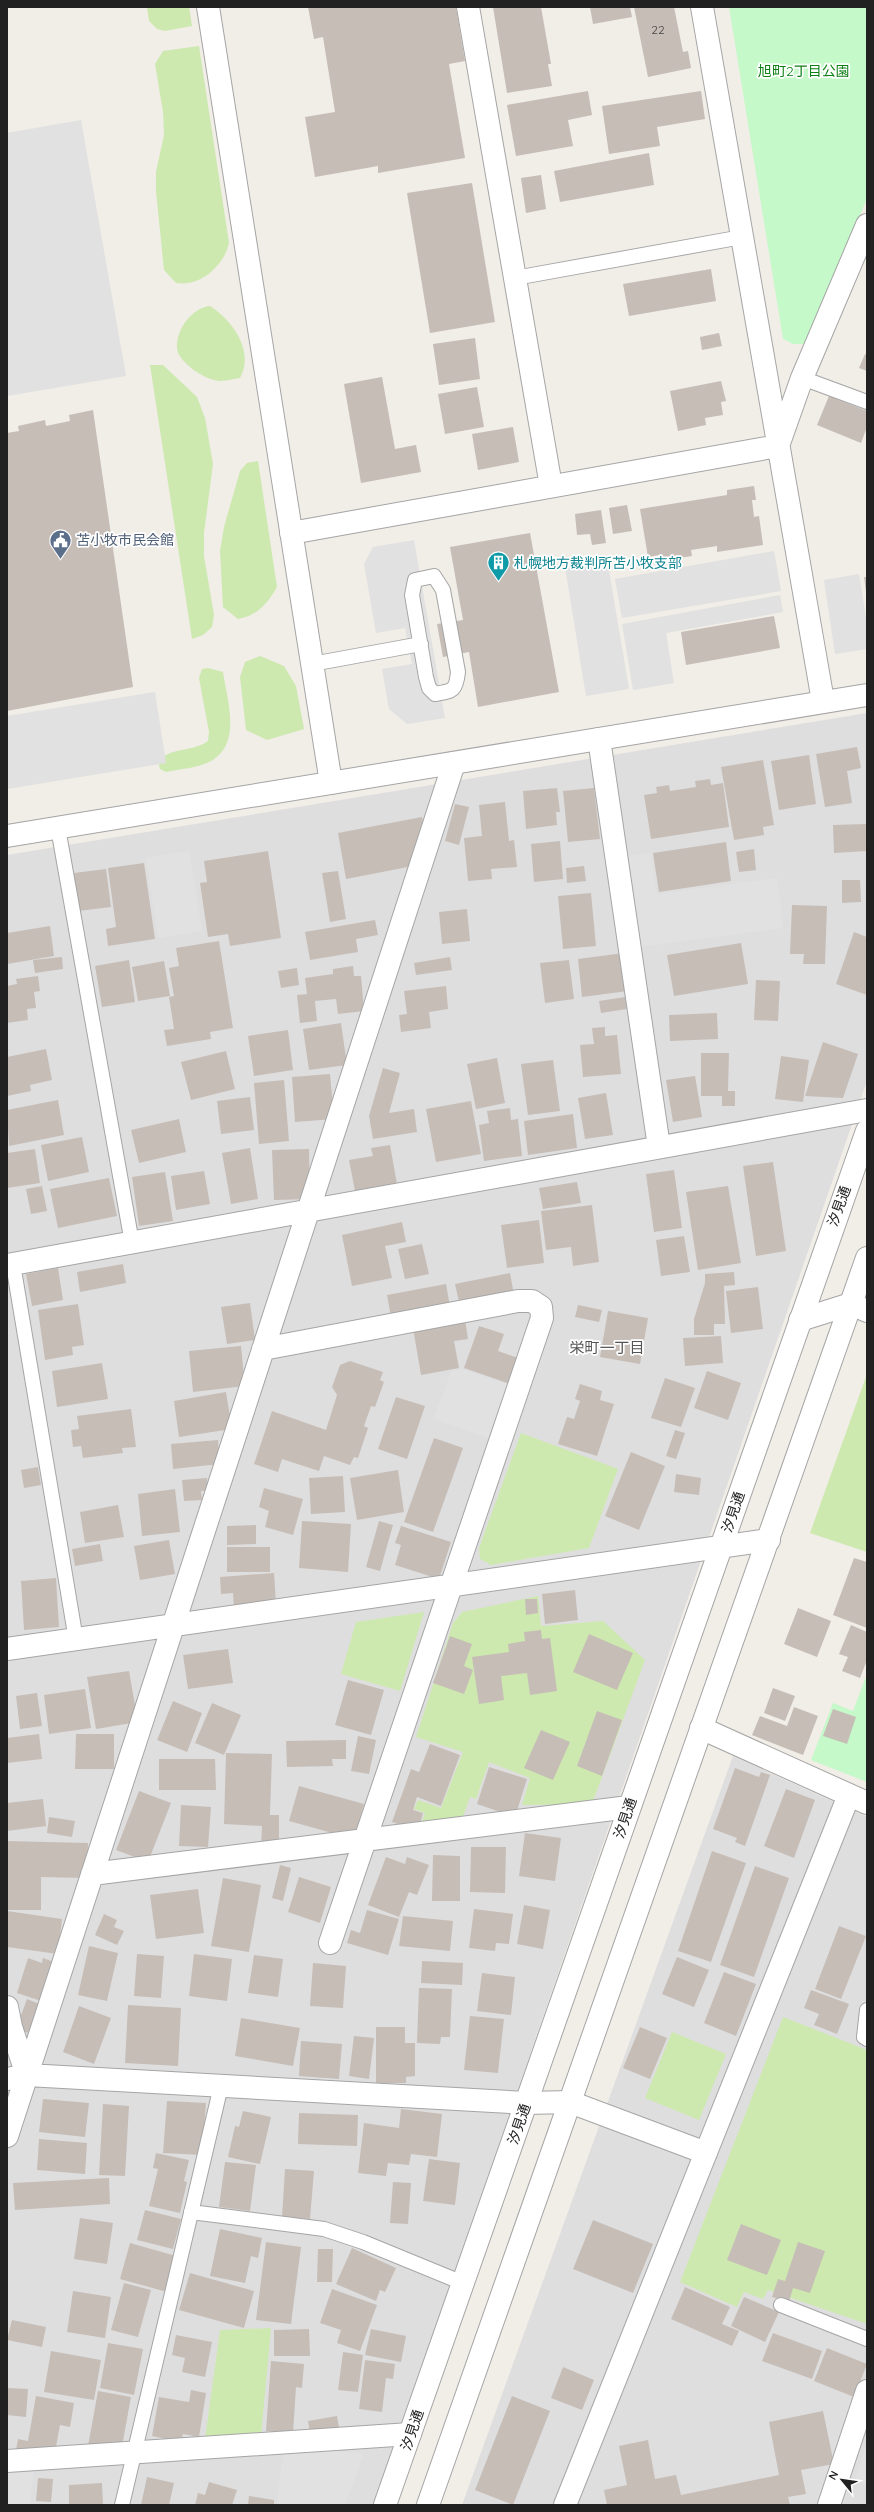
<svg xmlns="http://www.w3.org/2000/svg" width="874" height="2512" font-family="Quicksand,'Noto Sans JP',sans-serif">
	<rect width="100%" height="100%" fill="#f1ede7"/>
	<path fill="#dfdede" d="M867,713V1081L374,2505H7V855Z
		M733,1756L867,1817V2505H462Z"/>
	<path fill="#cde9af" d="M147,7H189L192,26L165,31L157,29L149,21Z
		M199,46L229,243C224,266 200,287 176,283L164,270L156,191V172L164,135L163,112L155,64L163,51Z
		M210,306C232,320 255,351 240,378C233,379 225,381 219,381C205,380 178,362 177,348C176,329 192,308 210,306Z
		M150,365H163L197,397L205,418L213,464L204,533V556L214,615L212,627L203,635L192,639Z
		M258,461L277,587C267,604 258,615 238,619L223,607L220,551L224,527L240,471L247,463Z
		M260,656L284,666L296,686L304,729L267,740L246,730L240,677L245,662Z
		M208,668L223,672C227,700 243,745 209,762C197,768 180,769 166,772L160,769L158,761C171,747 193,752 208,741L209,732L199,678L202,669Z
		M867,1374V1552L810,1533Z
		M521,1433L618,1469L589,1548L491,1565L480,1559L479,1548Z
		M538,1596L541,1626L603,1621L645,1660L592,1804L522,1805L530,1778L489,1762L476,1799L470,1797L461,1822L419,1830L425,1813L414,1809L418,1800L441,1808L463,1752L416,1737L453,1623L462,1612Z
		M424,1612L400,1691L341,1674L356,1622Z
		M783,2017L867,2050V2324L768,2290L763,2299L744,2292L737,2307L680,2282Z
		M672,2032L726,2054L699,2120L645,2098Z
		M271,2328L261,2436L205,2439L220,2330Z"/>
	<path fill="#c6f9c9" d="M729,7H867V198L812,337L805,344H793L783,339Z
		M867,1674V1782L811,1760L833,1703L853,1711Z"/>
	<path fill="#e1e1e1" d="M81,120L126,376L7,396V133Z
		M414,540L445,718L407,724L389,709L382,669L412,664L405,628L376,633L364,564L373,547Z
		M774,551L781,591L622,618L615,579Z
		M607,559L629,689L586,696L565,567Z
		M859,574L867,624V649L835,654L824,580Z
		M780,595L783,612L666,633L674,683L633,690L622,624Z
		M155,692L166,763L7,789V716Z
		M189,851L202,931L158,938L146,858Z
		M651,853L657,894L777,878L783,928L638,947L626,856Z
		M463,1369L507,1384L488,1438L434,1419L451,1371Z
		M867,2441V2484L855,2480Z
		M284,2444L364,2454L345,2505L277,2504Z
		M7,2467L34,2471L30,2505H7Z"/>
	<path fill="#c6bdb7" d="M308,7H456L465,61L449,64L465,158L378,173V166L315,177L305,117L335,112L323,37L314,39Z
		M493,7H541L551,64H548L552,86L507,93Z
		M590,7H630L632,17L593,24Z
		M634,7H674L683,52L688,51L691,68L648,77Z
		M588,91L592,115L568,120L573,146L516,156L507,105Z
		M701,91L705,119L657,127L660,146L609,154L602,106Z
		M649,153L654,185L560,202L554,171Z
		M541,175L546,209L526,213L521,178Z
		M472,183L495,322L430,333L407,193Z
		M711,269L716,301L629,316L623,284Z
		M719,333L722,346L702,350L700,337Z
		M475,338L480,379L439,385L433,344Z
		M865,354L867,355V371L859,368Z
		M382,377L395,449L416,445L421,472L361,483L344,384Z
		M721,381L726,401L721,402L723,415L705,418L706,425L678,431L670,391Z
		M477,387L484,427L445,434L438,394Z
		M829,396L867,411V427L861,443L817,425Z
		M93,410L133,687L7,711V433L19,431L18,426L45,420L46,426L70,421L69,415Z
		M513,427L519,462L478,470L472,434Z
		M754,486L756,500H752L754,517L759,516L763,545L717,552V546L691,550L692,556L660,561L659,555L648,557L640,509L727,495V490Z
		M627,505L632,531L613,534L609,508Z
		M601,510L606,543L592,545L590,534L577,535L575,514Z
		M530,533L559,692L478,707L469,652L443,657L437,624L463,620L450,547Z
		M864,577H867V592H866Z
		M774,616L780,648L686,665L681,632Z
		M857,747L861,768L847,771L852,803L825,807L816,754Z
		M809,755L816,804L779,810L771,761Z
		M763,760L774,825L763,827L764,835L734,840L721,767Z
		M710,779L711,785L723,783L729,827L651,839L644,795L657,793L656,787L669,785L670,791L696,787L695,781Z
		M557,788L560,812H556L557,825L526,829L523,791Z
		M594,788L600,839L568,842L563,791Z
		M505,802L509,841L514,840L517,867L491,869L492,879L468,881L464,838L482,836L479,805Z
		M455,804L469,807L459,845L445,841Z
		M422,817L424,829L413,866L346,879L338,833Z
		M866,824L867,851L834,853L833,825Z
		M560,841L563,879L534,882L531,844Z
		M726,842L731,881L659,892L653,853Z
		M754,849L756,870L739,872L736,852Z
		M268,851L281,938L230,946L228,934L208,937L200,883L207,882L204,861Z
		M144,863L155,939L108,946L106,929L116,927L108,868Z
		M584,866L586,881L567,883L566,868Z
		M106,869L111,907L79,911L74,873Z
		M338,871L346,919L330,922L322,873Z
		M842,880H860L861,902L842,903Z
		M591,893L596,946L563,949L558,896Z
		M792,905L827,906L825,964H803L804,954H790Z
		M467,909L470,941L442,944L439,912Z
		M375,920L378,935L356,939L358,952L310,960L305,932Z
		M50,926L54,956L7,964V933Z
		M854,932L867,937V995L836,984Z
		M219,941L233,1028L210,1032L211,1039L167,1046L164,1030L174,1029L169,997L174,996L169,968L179,966L176,948Z
		M741,943L748,984L674,996L667,955Z
		M624,953L628,991L582,997L578,959Z
		M62,957L63,969L35,973L33,960Z
		M450,957L452,970L416,975L414,963Z
		M129,960L135,1002L102,1007L95,966Z
		M569,960L574,999L545,1003L540,963Z
		M164,961L170,996L138,1001L132,967Z
		M353,966L354,976H361L364,1011L338,1014L336,999L315,1001L317,1021L300,1023L297,995L307,994L305,978L333,974V969Z
		M297,968L299,985L281,988L278,971Z
		M38,976L40,991L34,992L36,1008L27,1009L28,1020L7,1023V986L17,984L16,979Z
		M756,980L780,981L778,1021L754,1020Z
		M446,986L448,1009L429,1012L431,1028L401,1032L399,1015L407,1014L404,991Z
		M625,997L627,1009L601,1013L599,1001Z
		M717,1013L718,1039L670,1041L669,1015Z
		M341,1023L347,1065L309,1070L303,1029Z
		M605,1027V1036L617,1035L621,1074L583,1077L580,1045L594,1044L592,1028Z
		M288,1030L293,1070L254,1076L248,1036Z
		M823,1042L858,1054L843,1098L805,1096Z
		M46,1049L52,1080L30,1085L31,1091L7,1096V1057Z
		M226,1051L235,1089L191,1100L181,1062Z
		M701,1053H729L728,1091H735V1106H722V1096H701Z
		M781,1056L809,1060L803,1102L775,1099Z
		M497,1058L505,1103L476,1109L467,1064Z
		M553,1060L560,1111L528,1115L521,1064Z
		M383,1068L400,1073L389,1113L414,1109L417,1132L373,1139L369,1116Z
		M330,1074L334,1119L295,1122L292,1077Z
		M695,1076L702,1117L673,1122L666,1080Z
		M284,1080L289,1141L259,1144L254,1083Z
		M606,1093L613,1135L585,1139L578,1098Z
		M250,1097L254,1130L221,1134L217,1101Z
		M58,1100L64,1135L9,1146L7,1110Z
		M471,1101L481,1154L436,1162L426,1109Z
		M510,1108L511,1120L518,1119L522,1156L484,1161L479,1125L489,1123L487,1111Z
		M573,1114L577,1148L528,1155L524,1121Z
		M179,1119L186,1152L139,1163L131,1130Z
		M82,1137L89,1172L48,1181L41,1145Z
		M390,1145L397,1184L355,1191L349,1160L373,1156L371,1148Z
		M250,1148L258,1199L231,1204L222,1153Z
		M35,1149L40,1183L7,1188V1153Z
		M309,1149L310,1199L274,1200L272,1150Z
		M773,1162L786,1251L756,1256L743,1166Z
		M674,1170L682,1228L654,1232L646,1174Z
		M204,1171L210,1204L176,1210L171,1176Z
		M165,1172L173,1221L139,1226L132,1177Z
		M109,1178L117,1216L58,1228L50,1189Z
		M577,1182L581,1203L543,1209L539,1188Z
		M42,1186L47,1211L31,1214L26,1189Z
		M728,1186L741,1263L698,1270L686,1192Z
		M592,1205L599,1262L573,1266L571,1247L546,1250L541,1211Z
		M539,1220L544,1263L507,1268L501,1225Z
		M402,1222L406,1242L385,1246L392,1278L352,1286L342,1235Z
		M684,1236L690,1272L661,1276L656,1240Z
		M422,1244L429,1274L405,1279L398,1249Z
		M123,1264L126,1283L80,1292L77,1272Z
		M58,1268L63,1300L32,1306L26,1274Z
		M734,1272L735,1285L724,1286L725,1324H714V1335H694V1319L705,1283V1274Z
		M510,1273L514,1295L460,1306L455,1284Z
		M446,1284L450,1306L391,1317L387,1295Z
		M758,1287L763,1329L731,1333L726,1291Z
		M250,1303L255,1340L227,1344L221,1307Z
		M78,1304L84,1345L72,1347L73,1355L45,1360L38,1310Z
		M578,1305L602,1310L599,1322L575,1317Z
		M608,1311L648,1318L640,1364L600,1357Z
		M465,1319L468,1339L454,1341L459,1368L421,1375L413,1328Z
		M479,1326L504,1334L498,1351L518,1358L510,1384L464,1368Z
		M721,1336L723,1363L685,1366L683,1338Z
		M241,1346L245,1386L193,1392L189,1351Z
		M350,1361L383,1372L380,1380L384,1382L375,1407L371,1406L364,1426L368,1428L358,1458L354,1457L350,1465L324,1456L319,1471L282,1459L278,1472L254,1464L272,1411L326,1430L337,1395L332,1387L340,1365Z
		M102,1363L108,1399L57,1407L52,1371Z
		M707,1371L741,1383L728,1420L694,1408Z
		M665,1378L695,1388L681,1427L651,1418Z
		M580,1384L602,1391L600,1400L614,1404L597,1456L558,1444L567,1417L574,1419L580,1401L575,1399Z
		M226,1392L232,1429L179,1437L174,1401Z
		M396,1397L425,1406L407,1459L378,1449Z
		M131,1409L136,1447L122,1448L123,1453L83,1458L81,1446L73,1447L71,1430L79,1429L77,1416Z
		M675,1430L685,1433L676,1459L666,1456Z
		M434,1438L463,1448L433,1532L404,1522Z
		M218,1440L220,1464L173,1469L171,1444Z
		M631,1452L665,1466L639,1530L605,1516Z
		M38,1467L41,1485L24,1488L21,1470Z
		M398,1470L404,1512L357,1520L350,1478Z
		M676,1474L701,1478L699,1495L674,1492Z
		M343,1476L345,1512L311,1514L309,1478Z
		M207,1478L208,1491H201L202,1500L184,1501L182,1480Z
		M264,1488L303,1499L293,1535L265,1527L269,1511L259,1507Z
		M175,1489L180,1532L142,1536L138,1494Z
		M118,1505L124,1537L85,1543L80,1512Z
		M302,1521L351,1524L348,1572L299,1568Z
		M379,1521L393,1525L380,1571L366,1567Z
		M256,1525V1544L227,1545V1526Z
		M401,1526L451,1542L439,1579L395,1565L401,1545L395,1543Z
		M169,1540L175,1574L140,1580L134,1546Z
		M100,1544L103,1561L75,1566L72,1549Z
		M227,1547H270V1572H227Z
		M854,1558L867,1562V1628L833,1615Z
		M274,1573L276,1604L234,1607L233,1593L221,1594L220,1577Z
		M56,1578L59,1627L24,1630L21,1581Z
		M575,1590L578,1620L545,1624L542,1594Z
		M525,1599H537L538,1613L526,1615Z
		M798,1608L831,1621L817,1657L784,1644Z
		M851,1625L867,1632V1660L860,1678L842,1671L848,1657L839,1654Z
		M541,1630L542,1639L550,1638L557,1691L530,1695L527,1673L501,1676L504,1700L479,1704L472,1657L509,1652L508,1644L525,1641L524,1632Z
		M589,1634L633,1653L617,1690L573,1672Z
		M450,1636L472,1644L464,1666L473,1670L464,1694L433,1683Z
		M228,1649L233,1683L188,1689L183,1655Z
		M129,1671L138,1722L96,1729L87,1677Z
		M348,1680L384,1690L371,1735L335,1725Z
		M773,1688L795,1696L785,1721L764,1713Z
		M85,1689L91,1728L49,1734L44,1695Z
		M37,1693L42,1726L20,1729L16,1696Z
		M173,1701L202,1713L187,1752L157,1740Z
		M212,1703L241,1715L224,1755L195,1743Z
		M794,1707L818,1716L803,1755L752,1735L760,1716L787,1726Z
		M833,1709L856,1717L847,1744L823,1736Z
		M597,1711L622,1720L602,1776L577,1766Z
		M541,1730L570,1742L553,1780L524,1768Z
		M39,1734L42,1759L7,1763V1738Z
		M76,1734H114V1769H75Z
		M358,1736L376,1740L369,1774L351,1771Z
		M346,1740V1759H332L333,1766L287,1767L286,1741Z
		M430,1744L460,1755L441,1806L417,1797L413,1810L423,1813L418,1831L392,1822L411,1769L419,1772Z
		M226,1753L272,1754L270,1815H279V1849L261,1848L262,1826L224,1824Z
		M159,1759H215L216,1790H159Z
		M489,1767L527,1779L515,1817L477,1804Z
		M735,1768L759,1777L761,1772L770,1775L745,1846L735,1842L737,1838L713,1829Z
		M299,1786L364,1804L354,1839L289,1821Z
		M786,1789L815,1800L794,1858L764,1846Z
		M139,1791L171,1803L148,1862L116,1850Z
		M43,1799L46,1826L7,1831V1803Z
		M181,1805L211,1807L208,1847L179,1846Z
		M49,1817L75,1821L72,1837L47,1833Z
		M525,1833L561,1838L555,1881L519,1876Z
		M7,1841L88,1843L87,1878L41,1877V1910H7Z
		M471,1847H506L505,1893L470,1892Z
		M712,1851L746,1863L711,1962L678,1951Z
		M433,1855L460,1856V1901H432Z
		M386,1857L405,1864L407,1857L429,1865L417,1895L409,1892L399,1917L368,1905Z
		M280,1865L291,1868L283,1901L272,1898Z
		M755,1866L789,1878L754,1977L720,1965Z
		M299,1877L331,1887L320,1923L288,1912Z
		M223,1878L261,1885L249,1952L211,1946Z
		M198,1889L204,1933L156,1939L150,1895Z
		M524,1905L550,1910L543,1949L517,1944Z
		M474,1909L513,1914L509,1944L496,1943L495,1951L469,1948Z
		M367,1910L399,1919L388,1955L347,1943L351,1930L360,1933Z
		M7,1911L62,1919L58,1954L7,1947Z
		M104,1914L117,1920L114,1927L124,1931L117,1945L95,1935Z
		M403,1916L453,1921L450,1951L399,1946Z
		M839,1926L866,1936L841,1999L815,1989Z
		M89,1946L118,1953L107,2001L78,1995Z
		M137,1954L164,1956L161,1998L134,1996Z
		M194,1954L232,1959L227,2001L189,1996Z
		M254,1955L283,1959L278,1997L248,1993Z
		M677,1957L709,1970L694,2007L662,1994Z
		M28,1958L42,1963L43,1958L54,1962L41,2001L17,1993Z
		M422,1961L463,1963L462,1985L421,1983Z
		M313,1963L346,1966L343,2008L310,2006Z
		M724,1972L756,1984L736,2036L704,2023Z
		M482,1973L515,1977L511,2015L477,2011Z
		M419,1988L452,1989L450,2037H441L440,2044L417,2043Z
		M811,1990L849,2004L837,2034L814,2025L819,2014L804,2008Z
		M27,1999L42,2005L32,2034L16,2029Z
		M128,2005L181,2008L178,2066L125,2063Z
		M79,2006L111,2018L94,2064L63,2052Z
		M470,2016L504,2019L498,2073L464,2070Z
		M241,2018L300,2028L293,2066L235,2056Z
		M376,2027H405V2043H415V2076L406,2077V2083H376Z
		M640,2027L667,2038L650,2079L623,2068Z
		M354,2036L374,2038L369,2079L349,2076Z
		M301,2041L342,2044L339,2079L299,2076Z
		M43,2099L89,2103L85,2137L39,2132Z
		M167,2101L206,2103L202,2155L163,2153Z
		M103,2104L129,2106L125,2176L99,2175Z
		M401,2109L442,2114L437,2157L411,2154L409,2165L388,2163L386,2176L358,2173L364,2123L399,2128Z
		M243,2111L271,2117L260,2164L228,2157L235,2126L239,2127Z
		M299,2113L358,2115L357,2146L298,2144Z
		M39,2139L87,2143L85,2174L37,2170Z
		M156,2153L189,2160L184,2181L187,2182L180,2213L149,2206L158,2169L153,2168Z
		M429,2159L460,2163L455,2205L423,2201Z
		M225,2162L256,2165L250,2211L219,2207Z
		M285,2169L314,2171L310,2219L282,2217Z
		M109,2178L110,2204L15,2210L13,2183Z
		M393,2182L411,2183L408,2224L390,2223Z
		M145,2210L181,2219L173,2249L137,2240Z
		M80,2218L113,2223L107,2264L74,2259Z
		M593,2220L653,2244L633,2293L573,2269Z
		M741,2224L781,2240L767,2275L727,2260Z
		M220,2229L262,2238L258,2258L251,2256L245,2283L210,2276Z
		M266,2242L301,2247L291,2324L256,2320Z
		M798,2242L825,2251L810,2293L793,2288L789,2302L772,2297L778,2279L785,2281Z
		M130,2243L176,2256L167,2292L120,2279Z
		M352,2248L396,2268L385,2292L380,2290L376,2301L336,2284Z
		M318,2249H333L332,2282H317Z
		M190,2273L254,2291L244,2328L179,2310Z
		M124,2283L151,2290L138,2337L111,2330Z
		M685,2287L730,2307L722,2324L739,2331L732,2346L671,2319Z
		M332,2289L377,2305L360,2351L337,2343L341,2330L320,2323Z
		M73,2291L111,2297L105,2338L67,2332Z
		M744,2297L779,2312L765,2342L731,2326Z
		M12,2320L46,2327L42,2347L7,2340Z
		M309,2329L310,2356H274V2330Z
		M371,2329L406,2336L401,2362L365,2355Z
		M773,2333L822,2351L812,2379L762,2361Z
		M176,2335L212,2342L205,2377L182,2372L185,2358L172,2355Z
		M108,2343L143,2349L134,2395L100,2388Z
		M827,2348L867,2364L854,2397L814,2381Z
		M51,2351L101,2360L94,2400L44,2392Z
		M343,2352L363,2355L358,2392L338,2390Z
		M365,2360L395,2364L393,2379L386,2378L382,2412L359,2409Z
		M271,2361L304,2364L302,2388L296,2387L293,2433L266,2431Z
		M563,2367L594,2380L582,2410L551,2398Z
		M7,2388L28,2389L26,2417L7,2415Z
		M191,2390L206,2393L199,2437L183,2434L181,2442L152,2436L159,2397L189,2402Z
		M98,2391L131,2397L121,2452L88,2446Z
		M36,2396L74,2403L70,2427L60,2425L55,2452L16,2450L18,2439L28,2441Z
		M512,2396L550,2411L513,2505L475,2490Z
		M823,2411L834,2464L801,2470L806,2494L788,2497L790,2505H607L604,2490L627,2485L619,2446L648,2440L655,2479L676,2475L681,2495L779,2475L769,2422Z
		M337,2416L339,2427L310,2433L308,2421Z
		M147,2477L174,2483L169,2505H141Z
		M38,2478L53,2479L51,2502L36,2501Z
		M209,2482L237,2490L232,2505H195L198,2493L205,2495Z
		M102,2483L103,2505H69V2485Z
		M249,2496L274,2500V2505H248Z"/>
	<g fill="none" stroke-linecap="round" stroke-linejoin="round">
		<defs>
			<path id="service" d="M515,278L742,237
				M802,378L867,402
				M434,576L443,590L458,672C456,691 453,691 435,694L429,688L426,677L412,595L415,580Z
				M312,664L421,644
				M58,828L132,1243
				M13,1264L76,1640
				M867,2010L864,2037L867,2039
				M191,2212L324,2229L363,2242L463,2283
				M781,2305L867,2339
				M122,2505L221,2086"/>
			<path id="minor" d="M208,7L331,783
				M468,7L551,486
				M702,7L823,701
				M291,533L778,446L802,378L867,225
				M599,739L659,1147
				M7,1265L867,1110
				M800,1320L851,1304L867,1311
				M263,1349L518,1301H532L541,1307L542,1318L330,1943
				M7,1649L769,1540
				M701,1728L867,1803
				M92,1874L629,1807
				M7,2007L11,2027L27,2075
				M7,2079L27,2075L526,2103L570,2102L706,2153
				M7,2136L454,763
				M7,2461L410,2434
				M565,2505L849,1795
				M829,2505L867,2391"/>
			<path id="tertiary" d="M7,836L867,695
				M385,2505L867,1131
				M428,2505L867,1258"/>
		</defs>
		<use href="#service" stroke="#a5a5a5" stroke-width="16"/>
		<use href="#minor" stroke="#a5a5a5" stroke-width="24"/>
		<use href="#tertiary" stroke="#a5a5a5" stroke-width="24"/>
		<use href="#service" stroke="#fff" stroke-width="14"/>
		<use href="#minor" stroke="#fff" stroke-width="22"/>
		<use href="#tertiary" stroke="#fff" stroke-width="22"/>
	</g>
	<defs>
		<symbol id="civic-pin" viewBox="-11 -11 22 30"><path d="M0 17L-7.5 6A9.5 9.5 0 1 1 7.5 6Z" fill="#5c6f8a" stroke="#fff"/><path d="M-.6-6.5H3V-4.5H.6V-3L4-1V1h2V6H-6V1h2V-1L-.6-3ZM-1.2 2.5V6h2.4V2.5Z" fill="#fff"/></symbol>
		<symbol id="building-pin" viewBox="-11 -11 22 30"><path d="M0 17L-7.5 6A9.5 9.5 0 1 1 7.5 6Z" fill="#0f9aa8" stroke="#fff"/><path d="M-4-6H4V6H1V3H-1V6H-4ZM-2.5-4.3h1.7v1.8h-1.7ZM.8-4.3h1.7v1.8H.8ZM-2.5-1h1.7V.8h-1.7ZM.8-1h1.7V.8H.8Z" fill="#fff"/></symbol>
	</defs>
	<g fill-rule="evenodd">
		<use href="#civic-pin" x="48" y="528" width="25" height="34"/>
		<use href="#building-pin" x="486" y="550" width="25" height="34"/>
	</g>
	<g text-anchor="middle" dominant-baseline="central" stroke-width="3.5" stroke-linejoin="round" paint-order="stroke">
		<g font-size="12" fill="#4a4846">
			<text x="658" y="29">22</text>
		</g>
		<g font-size="14" fill="#0e7f15" stroke="#fff">
			<text x="804" y="71">旭町2丁目公園</text>
		</g>
		<g font-size="14" fill="#4e5e75" stroke="#fff" text-anchor="start">
			<text x="76" y="540">苫小牧市民会館</text>
		</g>
		<g font-size="14" fill="#0d838f" stroke="#fff" text-anchor="start">
			<text x="514" y="563">札幌地方裁判所苫小牧支部</text>
		</g>
		<g font-size="14" fill="#212121" stroke="#fff">
			<text transform="translate(839 1206) rotate(-70)">汐見通</text>
			<text transform="translate(733 1512) rotate(-71)">汐見通</text>
			<text transform="translate(625 1818) rotate(-71)">汐見通</text>
			<text transform="translate(519 2124) rotate(-71)">汐見通</text>
			<text transform="translate(412 2430) rotate(-71)">汐見通</text>
		</g>
		<g font-size="15" fill="#545454" stroke="#fff">
			<text x="607" y="1347">栄町一丁目</text>
		</g>
	</g>
	<rect width="874" height="2512" fill="none" stroke="#212121" stroke-width="16"/>
	<g transform="translate(842 2480) rotate(299)" stroke="#ffffff" stroke-width="3" paint-order="stroke">
	<path d="M0-3L7 15L0 10L-7 15Z" fill="#212121"/>
	<text y="-6" font-size="11" font-weight="bold" text-anchor="middle" fill="#212121">N</text>
	</g>
</svg>
